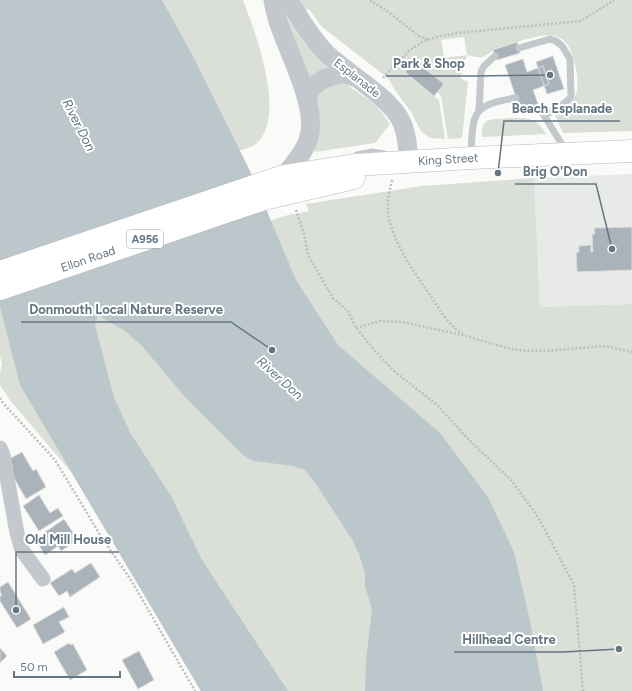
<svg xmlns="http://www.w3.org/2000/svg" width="632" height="691" font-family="Figtree,sans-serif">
	<rect width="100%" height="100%" fill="#fafaf8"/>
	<path fill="#e8e9e9" d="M632,174V304L540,307L534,178Z"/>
	<path fill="#dadfd7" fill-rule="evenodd" d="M0,0H243C255,32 286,113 258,142C250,150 235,151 224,154L251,228L284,216L309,211L306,204L422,186L534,178L540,307L632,304V691H201L71,472L9,399L0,385V373L2,364L0,356Z
		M297,0H632V131L563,133L555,115C558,111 563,109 567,106C581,97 578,78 575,64C568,34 555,31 527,39C517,42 506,45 495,49C491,51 487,56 482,57C478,58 471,56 467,55L460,78L468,82L462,138L448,139L441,96L437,92L443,84L415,61L405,73L439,100L445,139L430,138L421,131L411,112L395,90L388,78L322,27L309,9L304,10ZM464,37L467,55L444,58L441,40Z
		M284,13L286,15L304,42L328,69L310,82Z
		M342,83L347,85L376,105L390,124L375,143L315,152L314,149L315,103L323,88Z
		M510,118C527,118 537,117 546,134L482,137C481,116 492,120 510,118Z"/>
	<path fill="#bbc7cb" d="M0,0H162L195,60L251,173L296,280L338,345L440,433L488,497L514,552L530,621L543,691H365L366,660L372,609L365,586V573L359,554L353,541L314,481L305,470L293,466L254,461L243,455L186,398L141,345L124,330L107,321L98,314L95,325L114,398L131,434L171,496L202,560L288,691H201L20,385L0,306Z"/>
	<path fill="#aab3b9" stroke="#dcdcda" d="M517,42L520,53L497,60L493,50Z
		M553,56L564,89L547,94L536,62Z
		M523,59L527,72L543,66L549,84L533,90L540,109L522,115L505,65Z
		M415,61L444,84L434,96L405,72Z
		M632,227V270L577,272L576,253L579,252V246L591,245V252H593L592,234H595L594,228Z
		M22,452L33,471L36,469L46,487L26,499L9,469L13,466L9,459Z
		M39,495L50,513L58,508L63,516L39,531L23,506Z
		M64,519L78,540L61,551L58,546L45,555L35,539Z
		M91,563L100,577L70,597L67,591L59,596L50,583L72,569L75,573Z
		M8,582L31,619L17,628L0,601V596L2,595L0,592V587Z
		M64,607L69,617L59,622L65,632L43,644L33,625Z
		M69,643L70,645L73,644L87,670L70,680L54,652Z
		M0,648L7,656L0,663Z
		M139,651L154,680L138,689L122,660Z"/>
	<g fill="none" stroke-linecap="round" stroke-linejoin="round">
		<defs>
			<g id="primary">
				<path id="s1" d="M0,272L284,176L355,165L471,158L632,151"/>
				<path id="s2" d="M0,289L264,199L354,178"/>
			</g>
		</defs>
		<use href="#primary" stroke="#b5babe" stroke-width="23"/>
		<path stroke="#bbbfc2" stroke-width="2.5" stroke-dasharray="2 2" stroke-linecap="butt" d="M370,0L387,11L420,37L428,39
			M383,78L410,50L424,41L436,37L457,33L581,21L614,0
			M392,180C389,193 386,206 389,219C396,247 414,272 430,295C440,310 448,325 463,334
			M296,210L304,234L308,255L333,298L348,311L356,328L375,351L394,371L437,405L468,439L511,480L538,517L574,585L583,691
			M356,328L380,321L403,322L466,336L511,349L527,351H544L605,346L632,352
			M0,398L3,403L55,460L102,538L131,580L195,691"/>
		<path stroke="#c3c8cc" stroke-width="7" d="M519,48L550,39L556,41L562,46L570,59L571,97L566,102L544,116
			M540,109L566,151
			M479,110L481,72L484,66L495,56
			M357,155L372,152L384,154
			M471,155C473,113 471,105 516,98"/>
		<path stroke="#c3c8cc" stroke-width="15" d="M0,448L3,455L17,533L22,550L43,579"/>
		<path stroke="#c3c8cc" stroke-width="19" d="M273,0C274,6 275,12 277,18C286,50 320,108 308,140C304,153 293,165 284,176
			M288,0C300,18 310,37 326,53C346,73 392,98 402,123C407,135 408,149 409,162
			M308,103C308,100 308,96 309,94C313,82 330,75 342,74C346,74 350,76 354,77"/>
		<use href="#primary" stroke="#fff" stroke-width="22"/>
	</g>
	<g text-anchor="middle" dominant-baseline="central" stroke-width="4" stroke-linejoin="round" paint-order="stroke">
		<rect fill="#fff" stroke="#939fa8" stroke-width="1" x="127" y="230" width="36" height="18" rx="3"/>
		<g font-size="11" font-weight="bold" fill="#657683">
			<text x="145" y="239">A956</text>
		</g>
		<g font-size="12" fill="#657683" stroke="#fff">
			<text transform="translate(357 78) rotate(38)">Esplanade</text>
			<text stroke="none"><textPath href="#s1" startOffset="465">King Street</textPath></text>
			<text stroke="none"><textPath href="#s2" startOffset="93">Ellon Road</textPath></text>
		</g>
		<g font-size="13" font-style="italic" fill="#60757c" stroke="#fff">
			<text transform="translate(79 125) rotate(63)">River Don</text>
			<text transform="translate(280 378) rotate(42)">River Don</text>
		</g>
	</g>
	<path fill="none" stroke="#657683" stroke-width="1.5" d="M550 75L473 76H386M498 173L504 121H620M612 249L596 184H515M272 350L231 322H21M16 610L16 552H119M619 649L563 652H454"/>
	<g fill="#657683" stroke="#fff" stroke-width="1.5">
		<circle cx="550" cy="75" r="4"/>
		<circle cx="498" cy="173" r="4"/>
		<circle cx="612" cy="249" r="4"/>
		<circle cx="272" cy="350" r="4"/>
		<circle cx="16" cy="610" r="4"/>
		<circle cx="619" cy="649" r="4"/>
	</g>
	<g font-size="13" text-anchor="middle" font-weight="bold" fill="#657683" stroke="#fff" stroke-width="4" stroke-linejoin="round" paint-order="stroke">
		<text x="429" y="68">Park &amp; Shop</text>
		<text x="562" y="113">Beach Esplanade</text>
		<text x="555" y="176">Brig O'Don</text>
		<text x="126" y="314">Donmouth Local Nature Reserve</text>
		<text x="68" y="544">Old Mill House</text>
		<text x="509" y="644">Hillhead Centre</text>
	</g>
	<path d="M14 671v6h106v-6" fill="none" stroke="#657683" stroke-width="2"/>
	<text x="20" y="671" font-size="12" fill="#657683" stroke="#ffffff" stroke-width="3" paint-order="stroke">50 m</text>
</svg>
